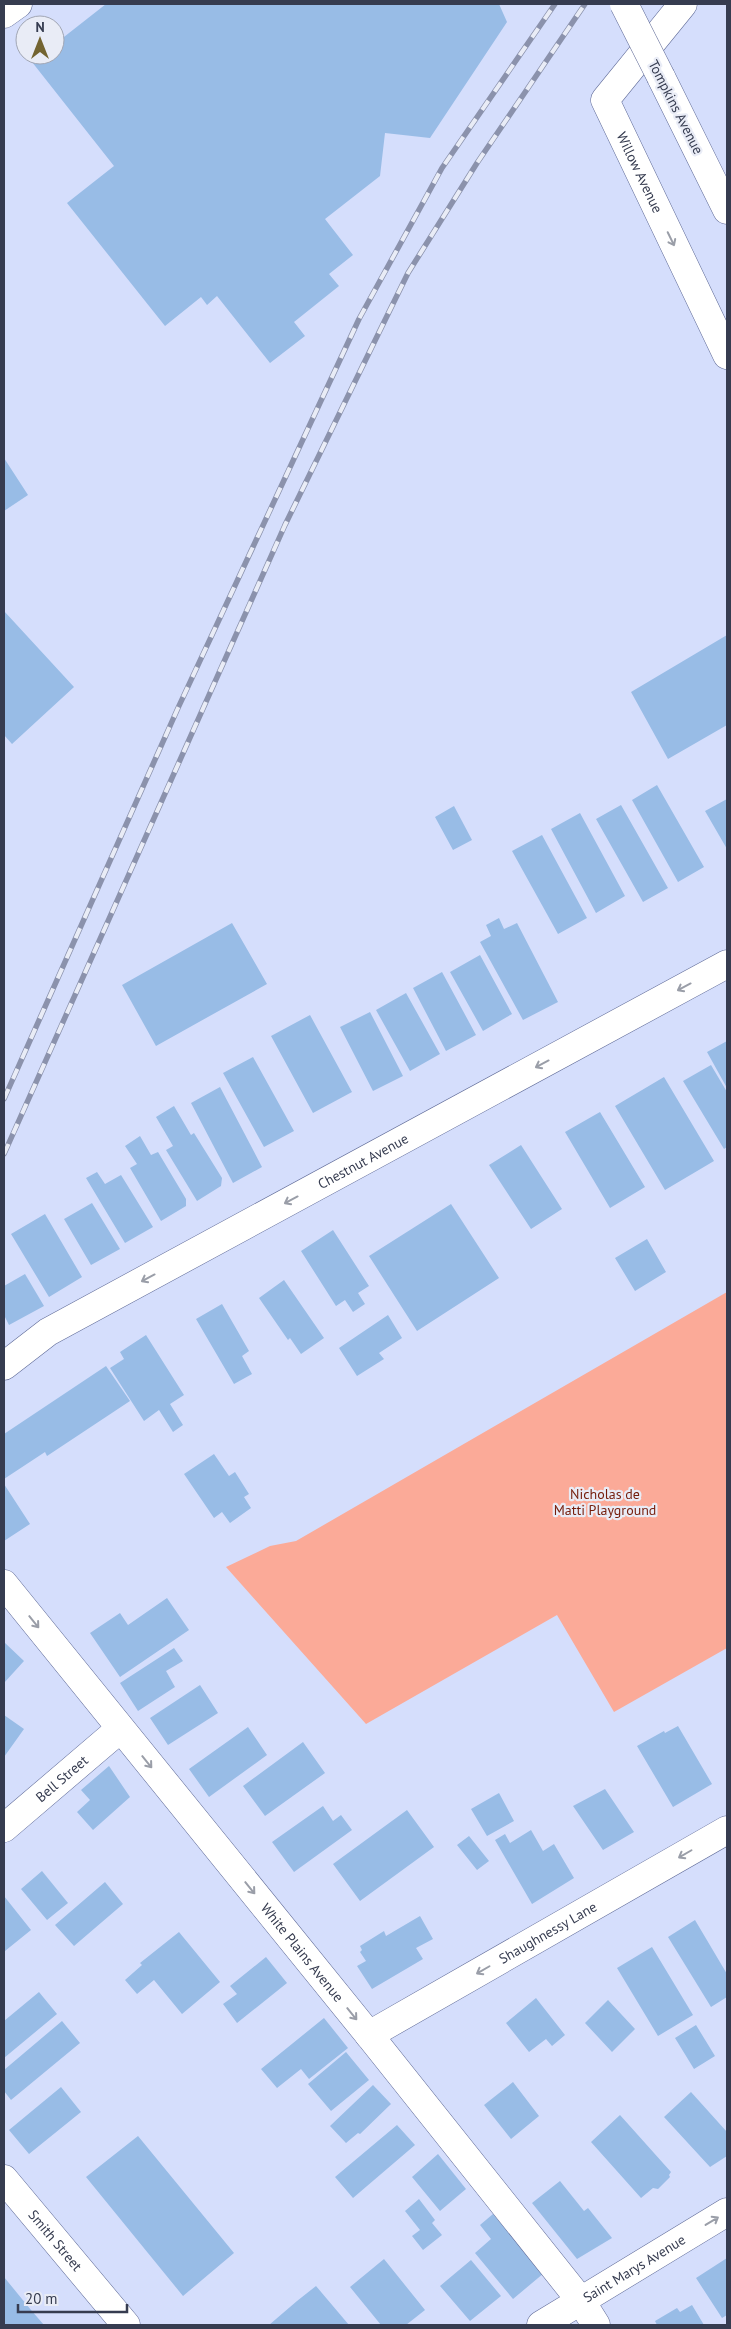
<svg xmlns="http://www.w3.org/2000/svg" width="731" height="2329" font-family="'PT Sans',sans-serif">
	<rect width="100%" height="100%" fill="#d5defc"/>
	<path fill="#fbaa98" d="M727,1292V1648L614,1712L557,1615L366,1724L226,1567L270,1546L296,1541Z"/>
	<path fill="#98bce6" d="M106,4H499L507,22L430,138L385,133L380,176L325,219L353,255L329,274L339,286L294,322L305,336L270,363L217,296L207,305L201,297L165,326L67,203L114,166L32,62L41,55H55V44Z
		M4,458L28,495L4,511Z
		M4,611L74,687L12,744L4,735Z
		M727,635V725L668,759L631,692Z
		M657,785L704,867L678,882L632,800Z
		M727,799V849L705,811Z
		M621,805L668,888L643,902L596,819Z
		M454,806L472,840L453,850L435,817Z
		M580,813L625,896L596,913L551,829Z
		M542,835L587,918L558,934L512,851Z
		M499,918L504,929L517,923L558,1002L523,1020L480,942L491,936L486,925Z
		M232,923L267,984L156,1046L122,985Z
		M480,955L512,1014L483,1031L450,972Z
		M442,972L476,1035L446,1051L413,988Z
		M406,993L440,1054L410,1071L376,1010Z
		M370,1012L403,1076L373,1091L340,1027Z
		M310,1015L352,1092L313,1113L271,1036Z
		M727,1041V1088L707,1052Z
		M253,1057L294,1131L264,1147L223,1073Z
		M711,1065L727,1092V1147L724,1149L683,1081Z
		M664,1077L714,1161L665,1190L615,1106Z
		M220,1087L262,1167L233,1183L191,1103Z
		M174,1106L191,1135L194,1133L222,1178L221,1186L197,1201L166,1150L173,1146L156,1117Z
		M600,1112L645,1187L610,1208L565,1132Z
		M140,1136L151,1155L158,1152L186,1199V1206L161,1221L130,1168L137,1164L125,1146Z
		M521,1145L562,1209L531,1229L489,1165Z
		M97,1172L105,1184L121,1175L153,1227L125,1243L86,1178Z
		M92,1203L120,1249L91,1265L64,1219Z
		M451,1204L499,1278L417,1331L369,1256Z
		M45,1214L82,1277L49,1297L11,1234Z
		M333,1230L369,1286L358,1293L365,1304L353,1312L345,1300L336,1306L301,1251Z
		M647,1239L666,1272L635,1291L615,1258Z
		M25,1274L44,1306L9,1325L4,1315V1286Z
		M284,1280L324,1338L301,1354L290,1338L288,1340L259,1298Z
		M222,1304L249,1351L242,1356L252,1374L234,1384L196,1319Z
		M388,1315L402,1338L379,1353L384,1359L357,1376L339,1348Z
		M146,1335L184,1395L170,1404L183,1425L173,1432L159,1410L144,1421L110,1368L124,1359L120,1352Z
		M106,1366L130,1401L47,1456L45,1452L4,1479V1434Z
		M214,1454L229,1476L235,1472L249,1494L244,1497L251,1508L230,1523L222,1512L214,1518L184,1474Z
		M4,1484L30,1524L4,1541Z
		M167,1598L189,1630L120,1677L90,1633L120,1613L128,1625Z
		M4,1642L24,1661L4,1683Z
		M174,1648L183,1661L166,1671L175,1687L138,1711L120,1683Z
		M200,1685L218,1713L168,1745L150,1718Z
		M4,1715L24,1729L4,1757Z
		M678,1726L712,1784L673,1807L637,1746L664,1731L665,1733Z
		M248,1727L267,1755L209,1797L189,1769Z
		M303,1742L325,1773L265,1816L243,1786Z
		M109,1766L130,1797L93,1830L77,1812L90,1800L81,1790Z
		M605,1789L634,1832L603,1850L573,1806Z
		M499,1793L514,1821L487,1836L471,1809Z
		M323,1806L333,1821L341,1815L352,1830L294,1872L272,1842Z
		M407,1810L434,1847L360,1901L333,1864Z
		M531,1830L543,1851L554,1844L574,1878L532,1904L495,1840L505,1834L510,1843Z
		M469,1836L489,1861L477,1870L457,1845Z
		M42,1871L68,1903L47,1920L21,1889Z
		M105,1882L123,1904L74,1946L55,1925Z
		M4,1896L31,1930L5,1951L4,1949Z
		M420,1916L433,1939L416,1948L423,1959L372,1989L357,1966L366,1961L360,1952L362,1950L360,1946L384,1931L386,1936Z
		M695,1920L727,1974V1997L711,2007L668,1937Z
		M179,1932L220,1982L182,2014L154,1980L137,1994L125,1980L142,1965L140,1963Z
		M652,1947L693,2015L658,2036L617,1968Z
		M266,1957L287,1983L237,2023L223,2004L237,1994L230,1986Z
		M39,1992L57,2014L4,2058V2021Z
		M536,1998L565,2035L552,2046L546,2039L529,2052L506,2023Z
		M608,2000L635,2029L612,2052L585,2023Z
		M324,2018L348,2048L309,2079L301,2069L277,2088L261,2069Z
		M62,2021L80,2043L11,2100L4,2091V2070Z
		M696,2025L715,2056L694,2069L675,2038Z
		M346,2052L369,2080L331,2111L308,2084Z
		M513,2082L539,2116L511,2139L484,2105Z
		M373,2085L391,2104L360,2134L358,2133L346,2143L330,2126Z
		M61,2087L81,2112L29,2154L9,2130Z
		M691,2092L727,2132V2156L710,2167L664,2117Z
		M620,2115L671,2172L669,2175L670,2177L658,2189L653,2188L641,2198L591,2142Z
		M397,2125L415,2145L353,2198L335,2177Z
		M138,2136L234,2253L183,2296L86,2177Z
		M438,2154L466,2189L440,2211L412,2177Z
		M560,2181L584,2211L588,2208L612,2238L577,2259L532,2203Z
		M419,2199L435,2220L432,2223L442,2235L423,2250L412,2236L420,2230L405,2211Z
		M493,2214L505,2228L506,2227L544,2273L513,2299L475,2253L491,2239L480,2225Z
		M727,2258V2315L722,2318L696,2278Z
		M384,2259L425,2310L406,2325H381L350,2287Z
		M471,2260L501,2296L470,2321L440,2286Z
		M4,2277L31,2310L44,2325H4Z
		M316,2286L349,2325H269L297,2301Z
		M692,2305L704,2325H657L655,2321L677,2308L680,2312Z"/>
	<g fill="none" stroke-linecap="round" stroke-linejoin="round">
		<defs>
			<g id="minor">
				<path id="s1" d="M683,4L605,100L727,355"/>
				<path d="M4,14L18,4"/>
				<path d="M661,77L727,210"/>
				<path id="s2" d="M4,1366L48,1332L727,964"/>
				<path id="s3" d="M4,1584L369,2035L581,2301L596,2325"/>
				<path id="s4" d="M4,1828L120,1729"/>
				<path id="s5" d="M369,2035L727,1830"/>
				<path id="s6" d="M4,2179L126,2325"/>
				<path id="s7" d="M541,2325L727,2212"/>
			</g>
		</defs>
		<use href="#minor" stroke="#5f6a97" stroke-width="29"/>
		<use href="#minor" stroke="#fff" stroke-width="28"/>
		<defs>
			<path id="rail" d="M4,1099L178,708L359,319L442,168L555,4
				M4,1154L285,525L408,273L477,163L585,4"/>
		</defs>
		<use href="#rail" stroke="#8b92ac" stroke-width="5.5"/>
		<use href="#rail" stroke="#e9ecf6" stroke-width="4" stroke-dasharray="11" stroke-linecap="butt"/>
		<defs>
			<path id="minor-bridge" d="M624,4L661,77"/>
		</defs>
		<use href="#minor-bridge" stroke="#5f6a97" stroke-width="29" stroke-linecap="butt"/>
		<use href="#minor-bridge" stroke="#fff" stroke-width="28"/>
	</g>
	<defs><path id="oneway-shaft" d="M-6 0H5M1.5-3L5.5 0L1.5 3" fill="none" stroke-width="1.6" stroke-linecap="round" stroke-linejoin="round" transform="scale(1.25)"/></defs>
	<g stroke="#9a9ea8">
		<use href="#oneway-shaft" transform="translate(671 239) rotate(64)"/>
		<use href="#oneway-shaft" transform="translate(684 987) rotate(152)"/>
		<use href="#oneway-shaft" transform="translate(542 1064) rotate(152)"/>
		<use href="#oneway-shaft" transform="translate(291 1200) rotate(152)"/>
		<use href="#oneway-shaft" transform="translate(148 1278) rotate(152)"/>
		<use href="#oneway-shaft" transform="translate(34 1622) rotate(51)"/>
		<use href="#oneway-shaft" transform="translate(147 1762) rotate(51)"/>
		<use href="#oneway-shaft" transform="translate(685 1854) rotate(150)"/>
		<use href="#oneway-shaft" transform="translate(250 1888) rotate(51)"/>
		<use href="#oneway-shaft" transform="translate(483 1970) rotate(150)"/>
		<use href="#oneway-shaft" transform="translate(352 2014) rotate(51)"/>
		<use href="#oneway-shaft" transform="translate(712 2221) rotate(-31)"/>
	</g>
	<g text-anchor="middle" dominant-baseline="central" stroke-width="4.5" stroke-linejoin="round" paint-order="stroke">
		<g font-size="14" fill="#363c50" stroke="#e9ecf6">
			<text transform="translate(676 107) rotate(63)">Tompkins Avenue</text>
			<text stroke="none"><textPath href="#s1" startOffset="204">Willow Avenue</textPath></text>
			<text stroke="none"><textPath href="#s2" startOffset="414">Chestnut Avenue</textPath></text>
			<text stroke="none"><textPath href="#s4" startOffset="76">Bell Street</textPath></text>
			<text stroke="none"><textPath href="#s5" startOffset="206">Shaughnessy Lane</textPath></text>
			<text stroke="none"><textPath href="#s3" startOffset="474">White Plains Avenue</textPath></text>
			<text stroke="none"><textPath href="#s6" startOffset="80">Smith Street</textPath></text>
			<text stroke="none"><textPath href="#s7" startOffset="109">Saint Marys Avenue</textPath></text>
		</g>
		<g font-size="14" fill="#751d0b" stroke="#e9ecf6">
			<text x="605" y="1494">Nicholas de<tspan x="605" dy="16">Matti Playground</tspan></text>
		</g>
	</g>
	<rect width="731" height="2329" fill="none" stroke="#363c50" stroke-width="10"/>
	<g transform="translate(40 40)"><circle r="24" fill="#e9ecf6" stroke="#a1a6b4"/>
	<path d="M0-4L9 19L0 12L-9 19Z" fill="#736431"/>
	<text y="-8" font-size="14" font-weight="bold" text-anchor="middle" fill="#363c50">N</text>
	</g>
	<path d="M18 2304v8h109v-8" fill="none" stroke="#363c50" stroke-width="2.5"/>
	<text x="25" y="2304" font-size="15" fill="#363c50" stroke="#e9ecf6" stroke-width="4" paint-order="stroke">20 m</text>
</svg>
